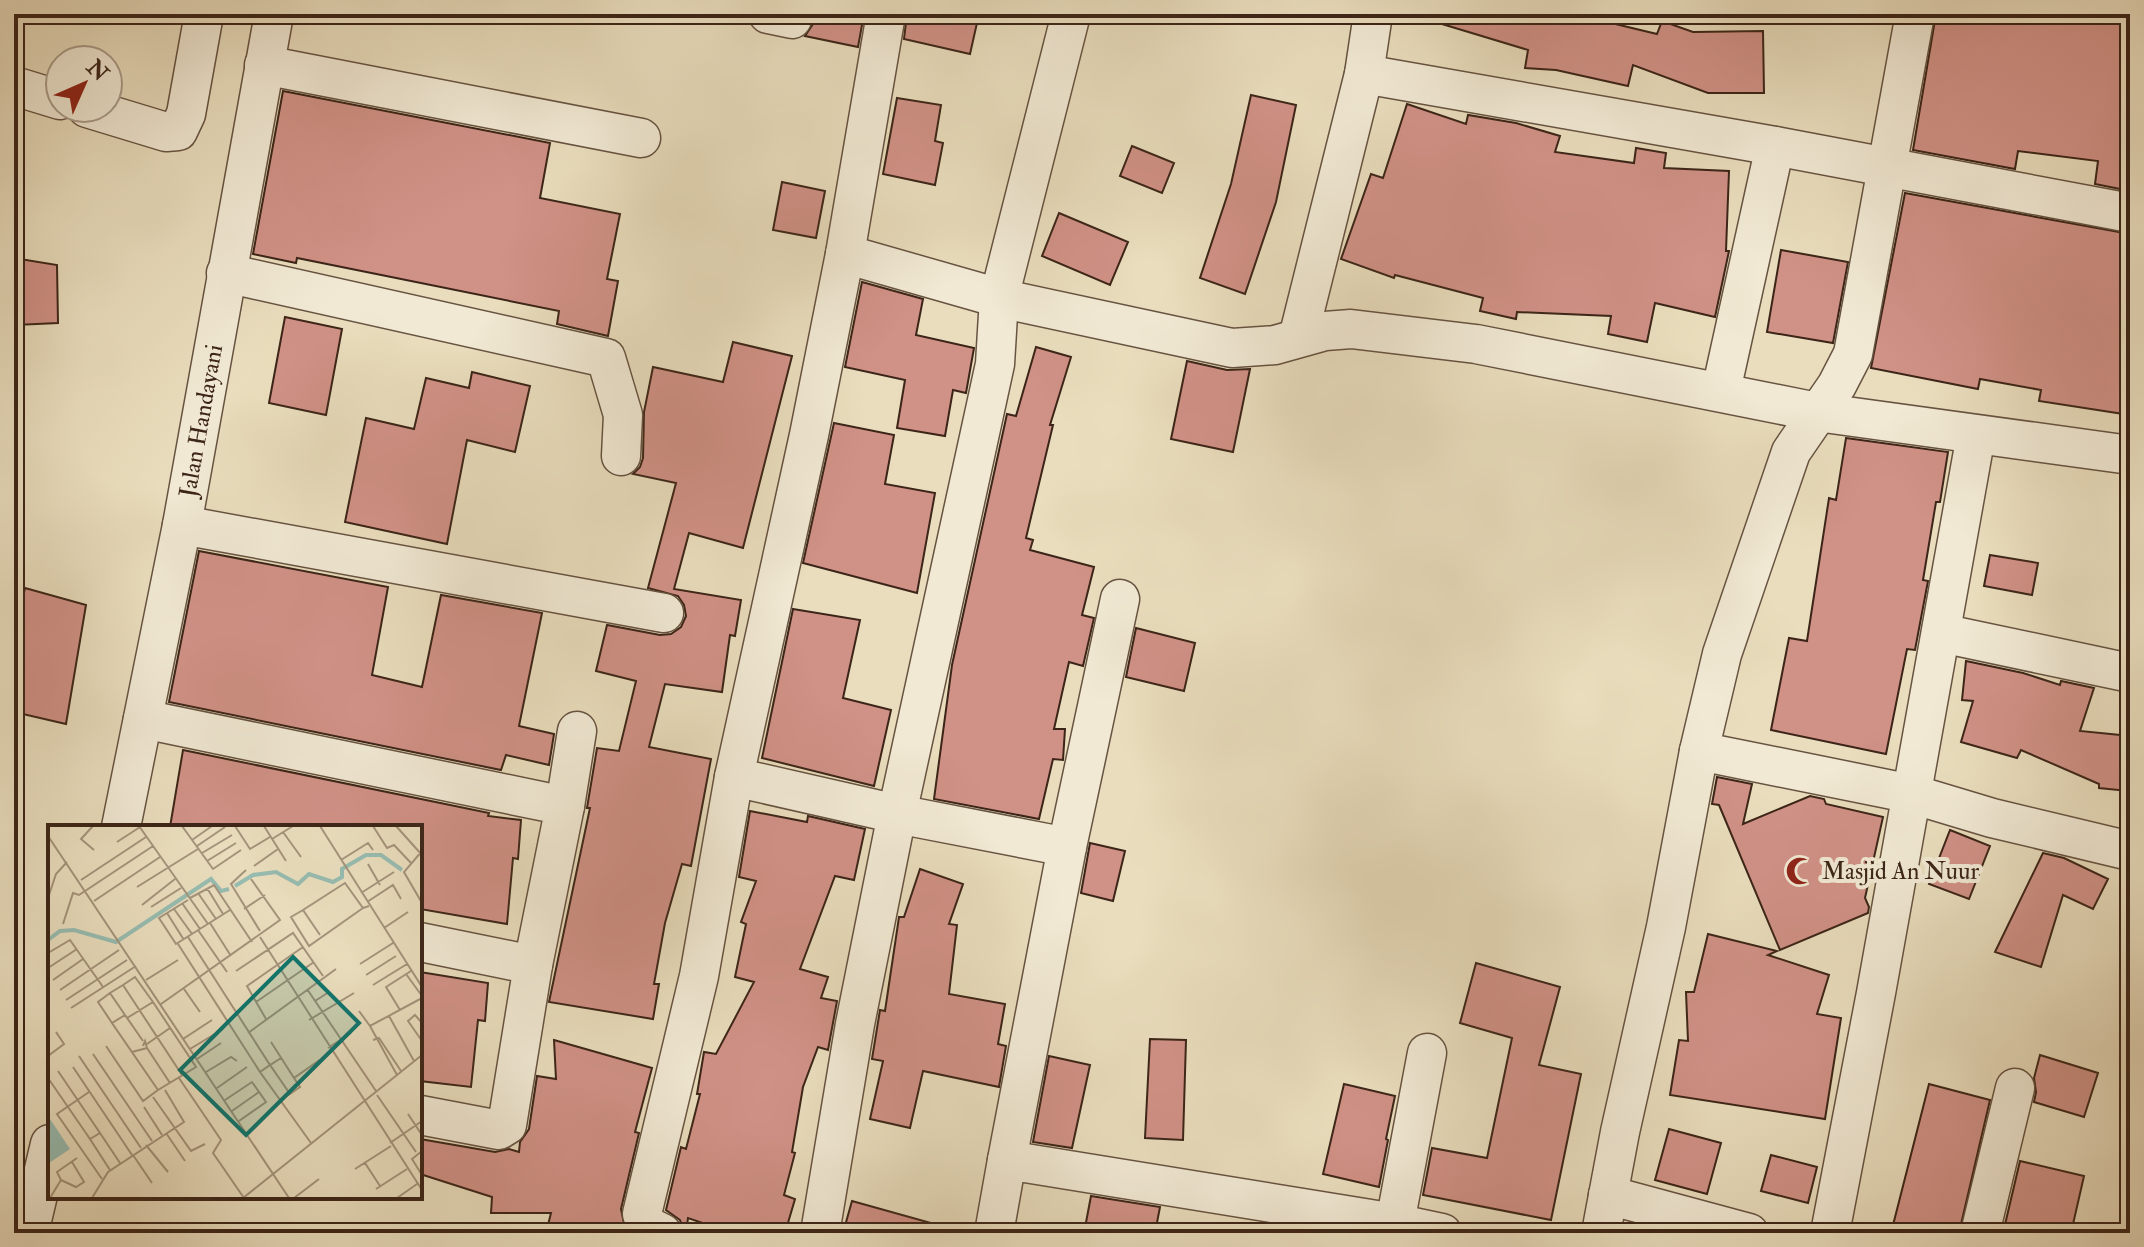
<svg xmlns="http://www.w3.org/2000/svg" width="2144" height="1247" font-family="'IM FELL Double Pica',serif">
	<rect width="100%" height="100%" fill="#e9ddbd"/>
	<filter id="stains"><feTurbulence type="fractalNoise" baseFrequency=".0025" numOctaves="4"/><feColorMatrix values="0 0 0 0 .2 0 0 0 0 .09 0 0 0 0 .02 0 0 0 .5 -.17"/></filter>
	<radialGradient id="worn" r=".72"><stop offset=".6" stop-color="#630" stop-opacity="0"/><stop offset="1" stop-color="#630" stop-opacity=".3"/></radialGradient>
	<path fill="#d09186" stroke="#3c2518" stroke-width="2" d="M813,14H864L858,47L805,36L813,24Z
		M907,14H979L970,54L904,39Z
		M1433,14H1574L1657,34L1662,21L1693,32L1763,31L1764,93H1708L1633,65L1628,86L1556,70L1525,68L1528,50L1432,21Z
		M1936,14H2130V191L2095,184L2098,161L2018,151L2015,169L1913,150Z
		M283,91L550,143L540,198L620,214L607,279L618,281L608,336L557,324L559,311L297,258L296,263L253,254Z
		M1251,95L1296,105L1276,202L1245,294L1200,278L1231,184Z
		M897,98L941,105L935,141L943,143L935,185L883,174Z
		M1407,104L1466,124L1468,115L1516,123L1560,136L1555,152L1634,163L1636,148L1666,153L1664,168L1729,171L1726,251H1729L1715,317L1655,303L1647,342L1608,334L1611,316L1517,312L1516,319L1480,311L1483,298L1395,275L1394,278L1341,259L1371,174L1383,178Z
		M1132,146L1174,163L1162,193L1120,176Z
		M782,182L825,191L816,238L773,230Z
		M1905,193L2130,234V415L2039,401L2041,390L1980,379L1978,389L1871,368Z
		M1059,213L1128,242L1110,285L1042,256Z
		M1781,250L1848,262L1833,343L1767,332Z
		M20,259L57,265L58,323L15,325Z
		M862,282L923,299L916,335L974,348L966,393L953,390L945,436L897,428L905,380L845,367Z
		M285,317L342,329L326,415L269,403Z
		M733,342L792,356L743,548L689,533L674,589L741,600L735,636L730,635L722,692L665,684L649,747L711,759L691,866L682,864L665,923L654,984H659L653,1019L549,1002L590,808H587L597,748L619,751L636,681L596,671L607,625L660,635L671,634L681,627L686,616L684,605L678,596L648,588L676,483L633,474L640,467L643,458L644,412L653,367L723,382Z
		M1036,347L1071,357L1050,425H1053L1026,538L1033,540L1030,550L1094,567L1082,615L1094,618L1083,666L1069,662L1054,729H1065L1063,760L1053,759L1039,819L934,799L952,665L1007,414L1016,416Z
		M1187,361L1227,370L1250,369L1233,452L1171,439Z
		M472,372L530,386L515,452L467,440L447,544L345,522L366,418L414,429L426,378L469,388Z
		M834,423L894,435L885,484L935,493L917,593L803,563Z
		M1846,438L1948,452L1940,502H1936L1923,580L1928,581L1915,650L1907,649L1886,754L1771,730L1789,638L1807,641L1829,498L1836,500Z
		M199,551L388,587L372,675L422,687L441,595L542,613L519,726L554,734L549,765L506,755L501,770L169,702Z
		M1990,555L2038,563L2032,595L1984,586Z
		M25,588L86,605L66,724L14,712V636Z
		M793,609L860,620L843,698L891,710L874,786L762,758Z
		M1136,628L1195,643L1184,691L1126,677Z
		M1966,661L2023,673L2060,685L2061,681L2094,688L2080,731L2130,736L2128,791L2099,788V784L2021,750L2017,758L1961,742L1973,701L1962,700Z
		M183,750L489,813L488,816L521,820L518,859L513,858L507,924L420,909V827H170Z
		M1717,777L1752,784L1743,824L1810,796L1824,799L1826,804L1883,817L1865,898L1869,907L1868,913L1780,950L1719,805L1712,804Z
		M750,811L807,822L808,816L865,829L854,880L835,876L800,969L828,977L821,998L837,1001L828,1050L818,1047L803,1087L792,1152L795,1153L784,1195L795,1199L785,1233H732L688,1218L686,1233H684L680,1220L666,1210L681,1147L686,1149L700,1094H697L704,1052L716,1054L754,982L735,977L746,924L741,922L756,881L739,877Z
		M1950,830L1990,846L1969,899L1929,884Z
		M1090,843L1125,851L1113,901L1081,893Z
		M2043,853L2064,858L2108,879L2093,909L2063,895L2041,967L1995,952Z
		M920,869L963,884L949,924L957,925L949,994L1005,1004L998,1044L1006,1046L999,1087L923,1071L910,1128L870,1119L883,1061L872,1059L880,1010L885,1011L899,917H904Z
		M1708,934L1777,951L1768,955L1829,975L1817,1014L1841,1018L1825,1119L1670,1095L1679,1040L1688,1041L1686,992H1694Z
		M1476,963L1560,987L1539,1065L1581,1074L1551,1220L1423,1195L1432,1148L1487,1158L1512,1038L1460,1023Z
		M420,972L488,983L485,1021L478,1020L471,1087L420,1081Z
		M1150,1039L1186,1040L1183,1140L1145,1138Z
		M554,1040L652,1068L635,1132L639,1133L621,1209L626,1233H546L551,1213H491L492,1197L420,1174V1139L495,1152L509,1149L519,1152L520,1142L529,1129L537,1076L556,1079Z
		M2040,1055L2098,1073L2084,1117L2034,1102L2036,1092L2034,1078Z
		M1049,1056L1090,1065L1072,1148L1033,1142Z
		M1344,1084L1395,1096L1386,1139L1388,1140L1379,1187L1323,1174Z
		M1929,1084L1990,1100L1959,1233H1891Z
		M1669,1129L1721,1143L1707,1194L1655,1180Z
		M1771,1155L1817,1167L1808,1203L1761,1191Z
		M2020,1161L2084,1176L2071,1233H2003Z
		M1091,1196L1160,1207L1155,1233H1084Z
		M852,1201L938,1225L937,1233H843Z"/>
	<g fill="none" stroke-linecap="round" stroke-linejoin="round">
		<defs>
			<g id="minor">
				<path d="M768,14L792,19"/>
				<path d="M264,65L641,138"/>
				<path d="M1364,74L1775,146L2130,213"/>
				<path d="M14,86L60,100"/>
				<path d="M87,108L166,132L178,131L186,114L204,14"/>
				<path d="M845,254L999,298L1232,348L1275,345L1325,331L1351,329L1476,344L1817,412L2130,455"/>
				<path d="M226,273L606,358L623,415L621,456"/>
				<path d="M1298,338L1364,74L1373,14"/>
				<path d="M1721,391L1775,146"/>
				<path d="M182,525L664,613"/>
				<path d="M1941,633L2130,673"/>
				<path d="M143,719L565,806L533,965"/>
				<path d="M1699,751L1912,794L1992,818L2130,851"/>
				<path d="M734,777L809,435L845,254L886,14"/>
				<path d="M565,806L577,731"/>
				<path id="s1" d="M121,827L182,525L274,14"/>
				<path d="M1067,847L897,814L995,364L999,298L1071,14"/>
				<path d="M420,942L533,965L507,1125L499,1130L420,1115"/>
				<path d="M1007,1160L1067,847L1120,599"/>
				<path d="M1608,1195L1749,1233"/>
				<path d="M1395,1223L1427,1053"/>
				<path d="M29,1233L50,1144"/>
				<path d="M662,1233L646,1225L642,1214L699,976L734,777L897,814L855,1024L820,1233"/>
				<path d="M994,1233L1007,1160L1395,1223L1442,1233"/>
				<path d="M1601,1233L1620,1132L1666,927L1699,751L1722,654L1791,452L1837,385L1853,354L1915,14"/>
				<path d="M1830,1233L1876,993L1976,435"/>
				<path d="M1980,1233L2015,1088"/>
			</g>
		</defs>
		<use href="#minor" stroke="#675341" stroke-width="41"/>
		<use href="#minor" stroke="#f1e9d4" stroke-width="38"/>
	</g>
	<defs>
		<symbol id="mosque-bare" viewBox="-9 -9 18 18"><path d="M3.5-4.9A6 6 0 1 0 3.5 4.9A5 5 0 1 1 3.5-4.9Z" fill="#8f2418" stroke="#f1e9d4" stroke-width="2.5" paint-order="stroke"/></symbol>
	</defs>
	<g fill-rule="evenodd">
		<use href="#mosque-bare" x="1780" y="851" width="40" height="40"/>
	</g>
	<g text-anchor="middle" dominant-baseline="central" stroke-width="8" stroke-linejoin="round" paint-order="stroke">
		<g font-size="24" fill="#3c2518" stroke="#f1e9d4">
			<text stroke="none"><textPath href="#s1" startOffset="414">Jalan Handayani</textPath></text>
		</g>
		<g font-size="24" fill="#3c2518" stroke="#f1e9d4" text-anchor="start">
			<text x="1822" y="871">Masjid An Nuur</text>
		</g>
	</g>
	<g transform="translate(48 825)">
		<rect width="374" height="374" fill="#e9ddbd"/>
		<path d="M0,291L22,324L1,338L0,337Z" fill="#97bcb0"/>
		<path fill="none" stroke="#97bcb0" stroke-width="4" d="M187,61L205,50L228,47L250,59L261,49L285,57L294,52V44L318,30H333L354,45M0,115L12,106L26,105L68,117L163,54L173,66L181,64"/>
		<path fill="none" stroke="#a4937b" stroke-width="2" d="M45,1L33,14L46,25M91,1L160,99M134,1L165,44L193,25M187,1L202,24L222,12M216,1L238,36M272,1L374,162M325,1L339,23L346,20L363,38M348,1L374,30M235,7L253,32M0,11L241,373M224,14L245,1M144,15L164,1M69,17L92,2M149,21L177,2M374,26L356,47L374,78M154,28L184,10M293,35L320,18L325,25M159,36L188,18M320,39L332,60M206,41L230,24M198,45L183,59L212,106M33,55L98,12M89,62L150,24M159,63L175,89M150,68L168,94M313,68L346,47M0,73L8,49L19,37M142,73L166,60L204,117M140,75L111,93L128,119L182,85M46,76L112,32M319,77L345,60L353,74M134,78L152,104M94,80L127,54M103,82L133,63M126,84L144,109M196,84L217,70M255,85L243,92L261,121L315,83M119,88L136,115M162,98L183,131M15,99L25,68L31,70L105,21M336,103L360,87M150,105L179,147M272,110L255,85L297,58L315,83L321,81M140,112L222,240L233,233M212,112L374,365M130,119L212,247M0,128L22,115L55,162M312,139L345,118M0,143L29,124M188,146L245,108L275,151M358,149L374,171M318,150L348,131M5,155L35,134M98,155L130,135M75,160L87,152L105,177M325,160L359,139M136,164L152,187M259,164L328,266M12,165L71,125M62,168L50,177L64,198M18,175L79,135M267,176L281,167L289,177M208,177L266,137M113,179L232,95L203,54M23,183L88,141M352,185L338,162L363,146M311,186L322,201L374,173M77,190L62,168L75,160L134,250M341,191L366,236M79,193L105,177L148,242L110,265L64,198L77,190L95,216M218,194L199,161L255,122M261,195L306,168M374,198L367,190L360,196L374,216M322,201L349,250M200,208L288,144M135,214L164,195M325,215L331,213L353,246M223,217L246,253M99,219L122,203M58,221L95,276L110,265M99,223L122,258M280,223L303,208M142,224L175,204M84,227L99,223L97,216L95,221M45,229L104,316M0,231L16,219L8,207M31,231L93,323M149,234L173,218M25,242L84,330M10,246L52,308M158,247L183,232L189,236M0,253L42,314M131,253L173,315L165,328L196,373M169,263L199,242M41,267L9,289L54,354M242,269L252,262L246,253L283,227M329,270L368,327M105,272L143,326L157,319M234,274L242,269L222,240L212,247L263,318M177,275L204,257L211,267M96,282L114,310M184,286L211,267L218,277L191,296M360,289L374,310M118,308L137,336M342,318L374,296M98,320L120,347M374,326L364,334L374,350M85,330L104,358M317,338L332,361M307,344L343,321M62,345L42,314L52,308L72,338M13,355L28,362L36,357L24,337M328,364L359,344M2,373L13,355L9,347L29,333M44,373L60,347L136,297L117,265M195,373L374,230M246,373L271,354M349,373L369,359"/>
		<path fill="#0f766e" fill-opacity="0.15" stroke="#0f766e" stroke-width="4" d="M245,132L311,198L198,310L132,245Z"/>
		<rect width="374" height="374" fill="none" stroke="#3c2518" stroke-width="4"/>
	</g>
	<rect width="2144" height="1247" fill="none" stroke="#e9ddbd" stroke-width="48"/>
	<rect x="16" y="16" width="2112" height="1215" fill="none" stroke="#3c2518" stroke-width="4"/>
	<rect x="24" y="24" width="2096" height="1199" fill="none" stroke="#3c2518" stroke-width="2"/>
	<g transform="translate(84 84) rotate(45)"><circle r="38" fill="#f1e9d4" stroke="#a99b89" stroke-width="2"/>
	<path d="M0-6L14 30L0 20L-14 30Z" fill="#8f2418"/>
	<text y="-12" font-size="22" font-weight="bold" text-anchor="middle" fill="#3c2518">N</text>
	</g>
	<rect width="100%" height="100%" filter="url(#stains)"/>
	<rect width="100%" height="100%" fill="url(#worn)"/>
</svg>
